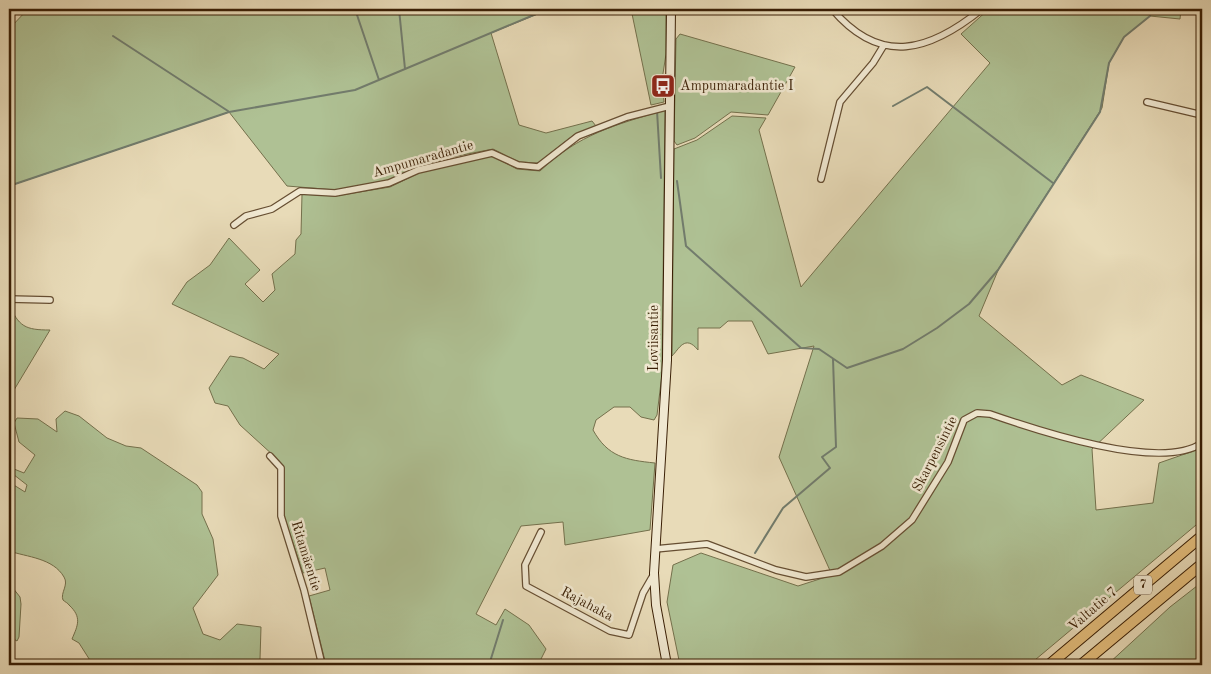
<svg xmlns="http://www.w3.org/2000/svg" width="1211" height="674" font-family="'Old Standard TT',serif">
	<rect width="100%" height="100%" fill="#e8dbb8"/>
	<filter id="stains"><feTurbulence type="fractalNoise" baseFrequency=".004" numOctaves="4"/><feColorMatrix values="0 0 0 0 .2 0 0 0 0 .09 0 0 0 0 .02 0 0 0 .5 -.17"/></filter>
	<radialGradient id="worn" r=".72"><stop offset=".6" stop-color="#630" stop-opacity="0"/><stop offset="1" stop-color="#630" stop-opacity=".3"/></radialGradient>
	<path fill="#afc194" stroke="#74704c" d="M28,9H550L491,33L519,125L546,133L592,121L596,126L575,134L538,163L519,162L493,149L447,158L417,167L389,180L336,190L287,186L229,112L9,186V29Z
		M631,9H666V54L662,80L664,102L651,105Z
		M989,9H1181L1180,19L1150,16L1124,37L1109,63L1102,108L999,268L979,316L1062,385L1081,375L1144,400L1092,449L1096,510L1153,503L1159,463L1202,448V520L1029,665H680L667,602L673,565L701,553L798,586L832,575L779,457L814,346L768,354L752,321H728L720,328H698V350C685,334 679,349 672,356L674,149L697,140L732,116L766,118L759,130L801,287L990,63L961,34Z
		M680,34L795,67L768,115L731,112L695,138L677,145L674,141L676,39Z
		M665,110L662,374L657,415L654,420L641,417L630,407H614L596,420L593,430C608,457 626,460 655,463L650,530L565,545L563,522L521,526L476,614L496,625L505,609L529,625L546,649L538,665H326L309,596L330,590L325,568L303,573L284,516V468L274,456L240,425L228,406L215,403L209,388L230,356L243,358L264,369L279,354L172,304L187,282L210,265L229,238L260,270L245,284L263,302L275,290L272,274L295,254L296,240L301,234L302,194L335,196L390,187L421,172L492,156L517,169L540,171C579,134 615,125 665,110Z
		M9,303C18,327 26,330 50,330L11,395L9,394Z
		M65,411L79,416L107,438L126,446L141,448L197,485L202,492V514L213,539L218,575L193,608L203,634L220,640L237,624L261,627L260,659L263,665H93L79,643L72,639C78,625 82,617 69,605C68,603 65,602 63,600C60,593 69,585 64,577C53,558 27,557 9,551V482L25,492L27,485L9,471V467L24,473L35,455L19,442L14,423L17,418L38,419L57,432L56,419Z
		M1202,582V665H1107L1170,607Z
		M9,583L20,597L21,604L19,637L17,641L9,636Z"/>
	<g fill="none" stroke-linecap="round" stroke-linejoin="round">
		<path stroke="#727c6d" stroke-width="2" d="M355,9L379,80
			M399,9L405,69
			M113,36L228,111
			M893,106L927,87L1053,183
			M657,111L661,178
			M677,181L686,246L801,348L819,349L847,368L903,349L937,328L969,304L998,270L1100,112L1109,63L1124,37L1150,16
			M9,186L229,112L355,90L548,9
			M755,553L783,508L830,468L822,457L836,447L833,359
			M489,665L503,620"/>
		<defs>
			<path id="minor" d="M832,9C881,67 930,51 982,9
				M1147,102L1202,115
				M821,179L840,102L873,63L884,45
				M234,225L246,216L272,209L300,191L335,193L389,183L418,170L492,153L518,165L538,167L578,136L627,117L670,106
				M9,299L50,300
				M270,456L281,468V516L304,590L322,665
				M541,532L525,565L526,586L610,631L629,635L643,593L654,574
				M655,549L707,544L776,570L806,577L839,572L882,546L912,520L948,462L964,420L977,413L990,414C1036,430 1160,472 1202,443"/>
			<path id="secondary" d="M667,665L656,605L654,573L667,360L671,9"/>
			<path id="motorway" d="M1049,665L1202,536
				M1081,665L1202,564"/>
		</defs>
		<use href="#minor" stroke="#664e32" stroke-width="8"/>
		<use href="#secondary" stroke="#3a1f05" stroke-width="10"/>
		<use href="#motorway" stroke="#3a1f05" stroke-width="12"/>
		<use href="#minor" stroke="#f0e8d1" stroke-width="5.5"/>
		<use href="#secondary" stroke="#f0e8d1" stroke-width="8"/>
		<use href="#motorway" stroke="#e4be7c" stroke-width="10"/>
	</g>
	<defs>
		<symbol id="bus-square" viewBox="-11 -11 22 22"><rect x="-9" y="-9" width="18" height="18" rx="4" fill="#8f2418" stroke="#f0e8d1"/><path d="M-5-6H5V4H4V6H2V4H-2V6H-4V4H-5ZM-3.5-4V0h7V-4ZM-3.5 1.2v1.5H-2V1.2ZM2 1.2v1.5H3.5V1.2Z" fill="#fff"/></symbol>
	</defs>
	<g fill-rule="evenodd">
		<use href="#bus-square" x="649" y="72" width="28" height="28"/>
	</g>
	<g text-anchor="middle" dominant-baseline="central" stroke-width="5" stroke-linejoin="round" paint-order="stroke">
		<rect fill="#f0e8d1" stroke="#715b42" stroke-width="1" x="1134" y="575.5" width="18" height="19" rx="4"/>
		<g font-size="12" font-weight="bold" fill="#3a1f05">
			<text x="1143" y="585">7</text>
		</g>
		<g font-size="14" fill="#3a1f05" stroke="#f0e8d1" text-anchor="start">
			<text x="680" y="86">Ampumaradantie I</text>
		</g>
		<g font-size="14" fill="#3a1f05" stroke="#f0e8d1">
			<text transform="translate(423 159) rotate(-16)">Ampumaradantie</text>
			<text transform="translate(654 338) rotate(-90)">Loviisantie</text>
			<text transform="translate(935 454) rotate(-63)">Skarpensintie</text>
			<text transform="translate(306 556) rotate(73)">Ritamäentie</text>
			<text transform="translate(587 604) rotate(28)">Rajahaka</text>
			<text transform="translate(1093 609) rotate(-41)">Valtatie 7</text>
		</g>
	</g>
	<rect width="1211" height="674" fill="none" stroke="#e8dbb8" stroke-width="30"/>
	<rect x="10" y="10" width="1191" height="654" fill="none" stroke="#3a1f05" stroke-width="2.5"/>
	<rect x="15" y="15" width="1181" height="644" fill="none" stroke="#3a1f05"/>
	<rect width="100%" height="100%" filter="url(#stains)"/>
	<rect width="100%" height="100%" fill="url(#worn)"/>
</svg>
